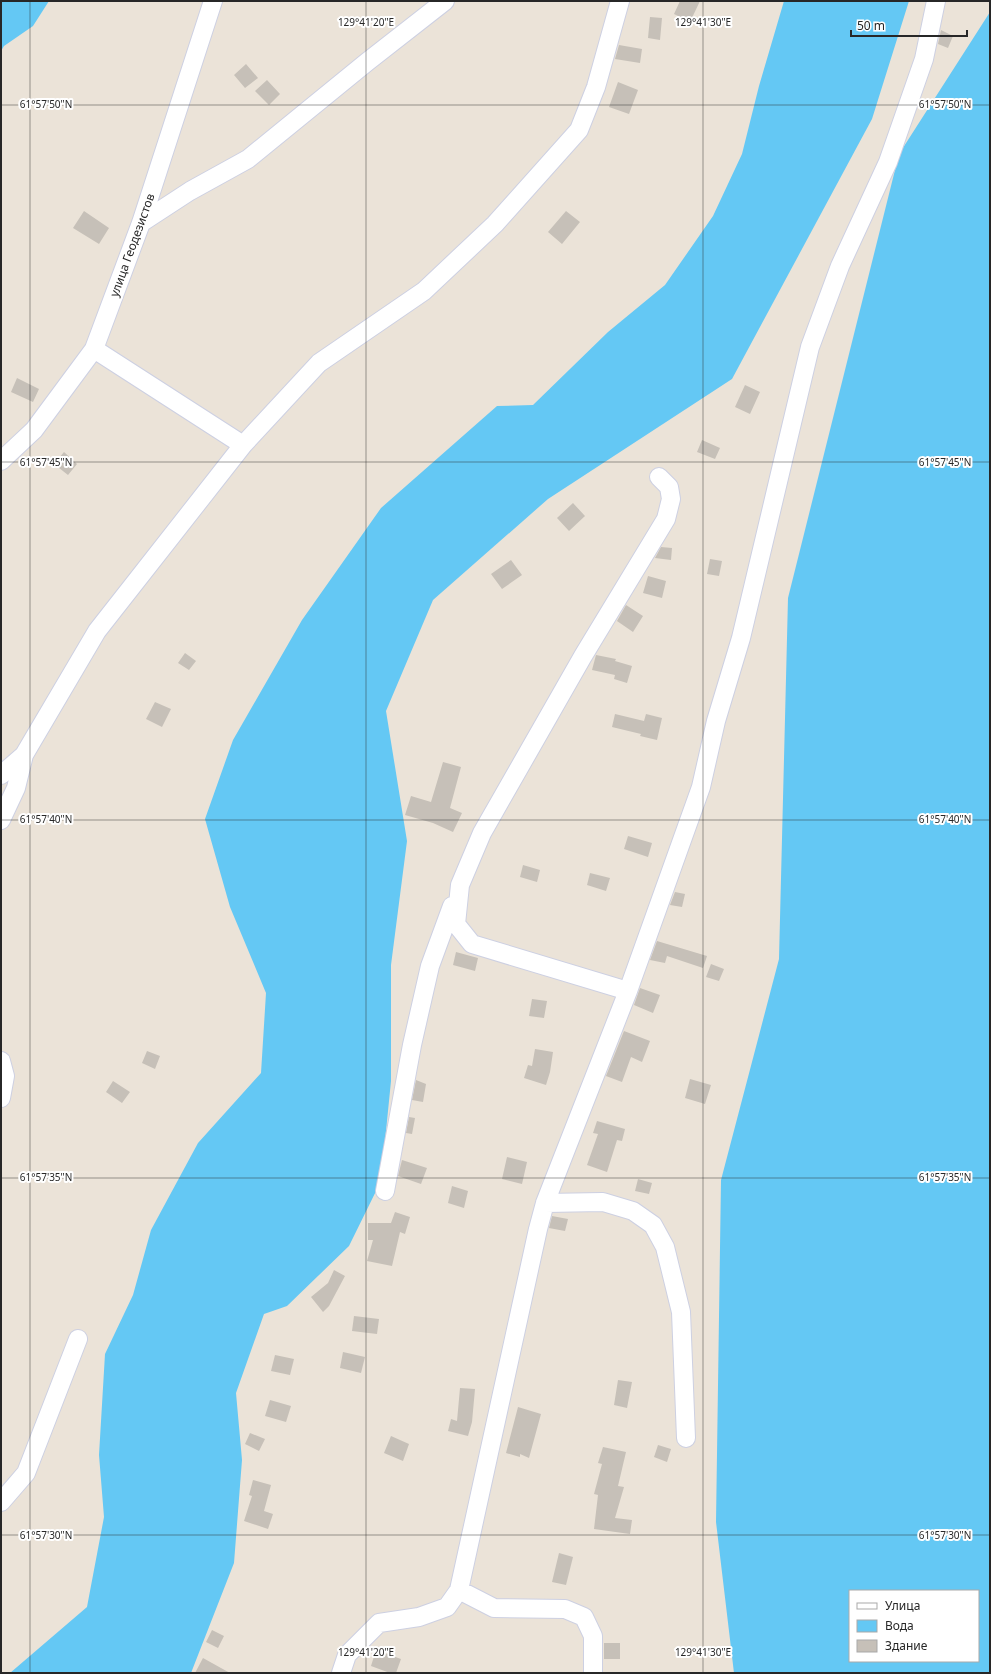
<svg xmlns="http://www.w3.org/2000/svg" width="991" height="1674" font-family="'Noto Sans',sans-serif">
	<rect width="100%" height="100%" fill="#ebe3d8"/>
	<path fill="#64c8f4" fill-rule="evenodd" d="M1,1H49L33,26L4,46L1,51Z
		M784,1H909L872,119L732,379L548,499L433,600L386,711L407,841L391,965V1081L381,1181L349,1246L287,1306L264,1314L236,1393L242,1460L234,1563L191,1673H10L87,1607L104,1517L99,1455L105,1354L133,1295L151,1230L198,1143L261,1073L266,993L230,907L205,819L233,740L302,620L381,508L497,406L533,405L608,332L665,285L713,216L742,154L759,86Z
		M990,12V1673H734L716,1522L721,1180L779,959L788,598L899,154ZM850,1591H978V1661H850Z"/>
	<path fill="#c6c0b8" d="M680,1H700L690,22L674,14Z
		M650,17L662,18L660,40L648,38Z
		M941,30L953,36L948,48L938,44Z
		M619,45L642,49L640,63L615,59Z
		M246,64L258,78L245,88L234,75Z
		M267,80L280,94L269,105L255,91Z
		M618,82L638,90L629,114L609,107Z
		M84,211L109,228L99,244L73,228Z
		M566,211L580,222L562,244L548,232Z
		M17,378L39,389L33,402L11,392Z
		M745,385L760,392L750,414L735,407Z
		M702,440L720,448L715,459L697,452Z
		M64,452L77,464L68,475L54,464Z
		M573,503L585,516L569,531L557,518Z
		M661,547L672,548L671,560L655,558Z
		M710,559L722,561L719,576L707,574Z
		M511,560L522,575L502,589L491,574Z
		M648,576L666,581L662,598L643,593Z
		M626,605L643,616L633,632L617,621Z
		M185,653L196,661L189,670L178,663Z
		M596,655L616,659L615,661L632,666L627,683L614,679L615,675L592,670Z
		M155,702L171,709L162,727L146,719Z
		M615,714L644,721L646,714L662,718L657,740L640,736L641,734L612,727Z
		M443,762L461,767L450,808L462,813L453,832L433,823L405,815L411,796L431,802Z
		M628,836L652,843L648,857L624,849Z
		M523,865L540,870L537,882L520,877Z
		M590,873L610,878L606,891L587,885Z
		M675,892L685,894L682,907L670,905Z
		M657,941L707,956L703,968L667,956L665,963L650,960Z
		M456,952L478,958L475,971L453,965Z
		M711,964L724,969L719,981L706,977Z
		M640,988L660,995L653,1013L634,1005Z
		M532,999L547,1001L544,1018L529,1016Z
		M624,1031L650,1041L642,1062L631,1057L622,1082L606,1076Z
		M535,1049L553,1052L550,1072L546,1085L524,1078L528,1065L532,1066Z
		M147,1051L160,1056L155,1069L142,1063Z
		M690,1079L711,1085L705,1104L685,1098Z
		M416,1080L426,1084L423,1102L412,1100Z
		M113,1081L130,1092L122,1103L106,1092Z
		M409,1117L415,1118L412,1134L406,1133Z
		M597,1121L625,1129L622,1141L617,1140L607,1172L587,1165L598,1134L593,1133Z
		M507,1157L527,1162L522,1184L502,1179Z
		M402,1160L427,1168L421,1184L398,1176Z
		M638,1179L652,1183L649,1194L635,1191Z
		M452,1186L468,1191L464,1208L448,1203Z
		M395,1212L410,1217L405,1234L400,1232L392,1266L367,1261L373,1240H368V1223H391Z
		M552,1216L568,1219L565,1231L549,1228Z
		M334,1270L345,1276L329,1306L323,1312L311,1297L328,1283Z
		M354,1316L379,1319L377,1334L352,1331Z
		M343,1352L365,1357L361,1373L340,1368Z
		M275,1355L294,1359L290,1375L271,1371Z
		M618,1380L632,1382L627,1408L614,1405Z
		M460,1388L475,1389L472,1422L468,1436L448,1431L451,1419L457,1421Z
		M270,1400L291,1406L286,1422L265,1416Z
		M518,1407L541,1414L529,1458L520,1454V1457L506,1453Z
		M250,1433L265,1439L259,1451L245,1444Z
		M391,1436L409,1444L403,1461L384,1453Z
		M658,1445L671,1449L667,1462L654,1457Z
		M603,1447L626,1452L618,1486L624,1487L615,1518L632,1520L630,1534L594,1529L598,1495L594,1494L602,1464L598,1463Z
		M253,1480L271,1485L264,1511L273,1514L268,1529L244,1521L252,1496L249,1495Z
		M559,1553L573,1557L566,1585L552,1582Z
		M212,1630L224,1636L218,1648L206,1642Z
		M604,1643H620V1659H604Z
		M376,1650L401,1659L396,1673H390L371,1666Z
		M203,1658L230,1673H195Z"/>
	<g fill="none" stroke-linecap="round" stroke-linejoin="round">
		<defs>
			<path id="minor" d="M141,223L190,191L248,159L367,62L445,1
				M94,349L243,445
				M1,461L34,430L94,349L141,223L213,1
				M1,775L24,755L97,631L243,445L319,363L424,291L495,224L579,130L596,87L620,1
				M1,820L16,788L24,755
				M628,991L472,944L456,924L460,885L482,833L583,656L666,519L671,499L669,487L659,477
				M1,1061L5,1076L1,1098
				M385,1191L412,1045L430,966L452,906
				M545,1203L603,1202L633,1211L653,1225L665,1247L681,1312L686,1438
				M1,1502L26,1473L78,1339
				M459,1590L494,1608L565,1609L584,1617L593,1636V1673
				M341,1673L347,1655L379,1623L419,1617L447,1607L459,1590L538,1229L545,1203L628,991L701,787L716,721L741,638L810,347L840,266L888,162L924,59L936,1"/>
		</defs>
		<use href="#minor" stroke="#cdd0e2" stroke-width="20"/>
		<use href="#minor" stroke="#fff" stroke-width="18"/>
	</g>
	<path fill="none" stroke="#272727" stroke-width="1" stroke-opacity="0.45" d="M30,1V1673M366,1V1673M703,1V1673M1,105H990M1,462H990M1,820H990M1,1178H990M1,1535H990"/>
	<g text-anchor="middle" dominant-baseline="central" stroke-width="4" stroke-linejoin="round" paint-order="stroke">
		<g font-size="12" fill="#272727" stroke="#fff">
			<text transform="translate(132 245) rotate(-70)">улица Геодезистов</text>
		</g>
	</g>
	<g font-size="10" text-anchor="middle" fill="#272727" stroke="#fff" stroke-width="4" stroke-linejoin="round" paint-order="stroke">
		<text x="366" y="26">129°41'20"E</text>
		<text x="703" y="26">129°41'30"E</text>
		<text x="46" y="108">61°57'50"N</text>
		<text x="945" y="108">61°57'50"N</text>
		<text x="46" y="466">61°57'45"N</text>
		<text x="945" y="466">61°57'45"N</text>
		<text x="46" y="823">61°57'40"N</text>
		<text x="945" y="823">61°57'40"N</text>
		<text x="46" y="1181">61°57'35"N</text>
		<text x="945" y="1181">61°57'35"N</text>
		<text x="46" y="1539">61°57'30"N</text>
		<text x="945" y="1539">61°57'30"N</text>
		<text x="366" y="1656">129°41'20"E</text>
		<text x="703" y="1656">129°41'30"E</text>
	</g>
	<rect width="991" height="1674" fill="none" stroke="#272727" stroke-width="4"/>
	<rect x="849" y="1590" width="130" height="72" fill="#ffffff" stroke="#a9a9a9"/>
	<rect x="857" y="1603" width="20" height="6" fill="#ffffff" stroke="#a9a9a9"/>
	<text x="885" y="1610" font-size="12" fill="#272727">Улица</text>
	<rect x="857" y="1620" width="20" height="12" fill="#64c8f4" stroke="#a9a9a9"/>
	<text x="885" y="1630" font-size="12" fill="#272727">Вода</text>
	<rect x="857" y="1640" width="20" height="12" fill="#c6c0b8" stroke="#a9a9a9"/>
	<text x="885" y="1650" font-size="12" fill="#272727">Здание</text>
	<path d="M851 30v6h116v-6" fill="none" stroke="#272727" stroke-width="2"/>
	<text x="857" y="30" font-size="12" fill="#272727" stroke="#ffffff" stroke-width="3" paint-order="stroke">50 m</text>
</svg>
